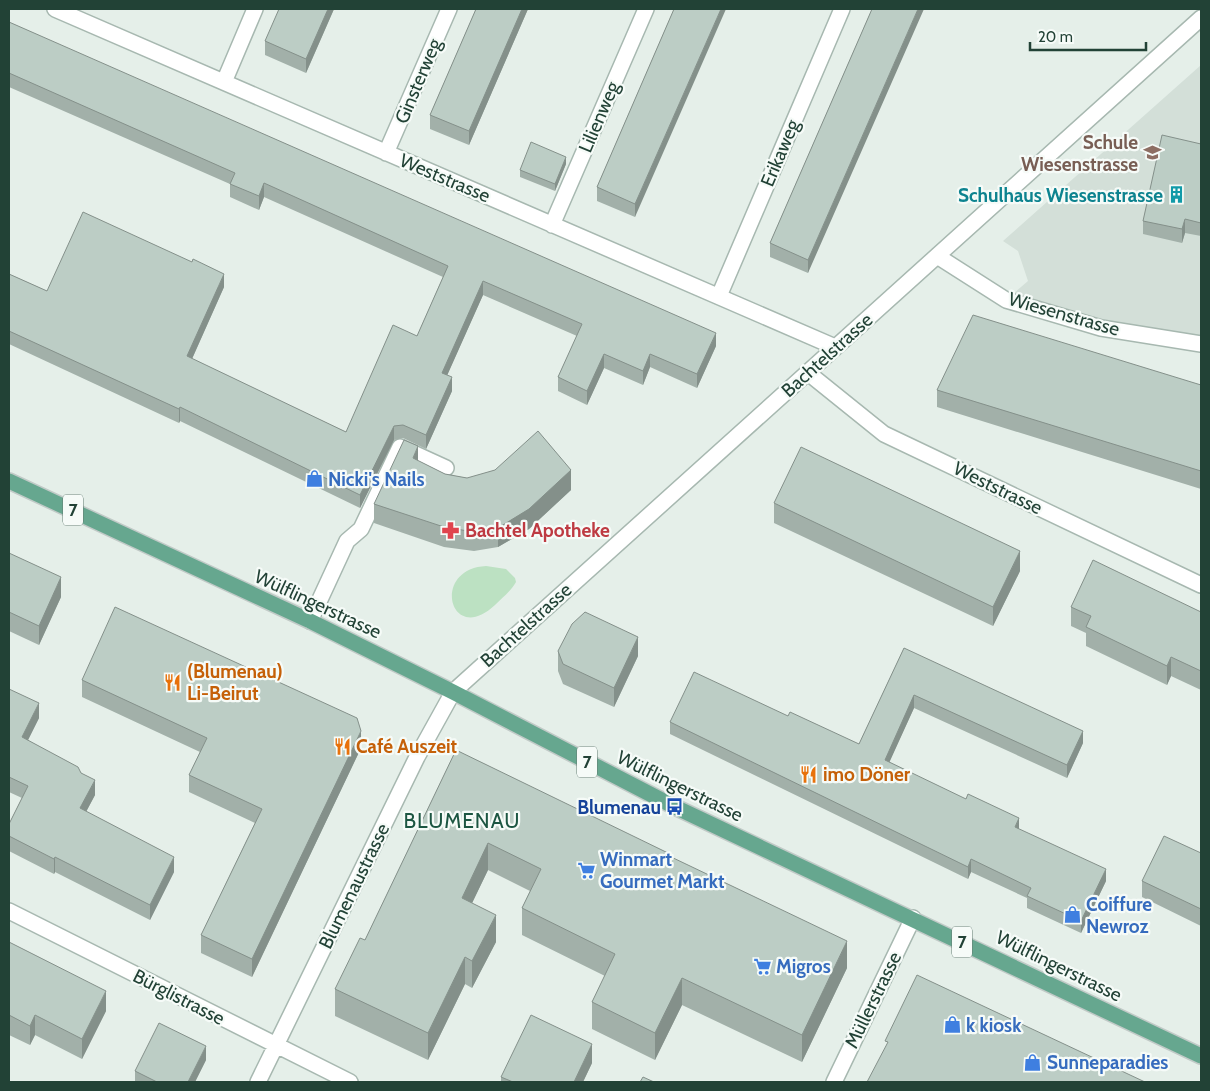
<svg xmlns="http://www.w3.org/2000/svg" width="1210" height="1091" font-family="Cabin,sans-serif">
	<rect width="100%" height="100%" fill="#e5efe9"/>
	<path fill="#d3dfd8" d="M1201,65V344L1006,300L1028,281L1018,251L1003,241Z"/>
	<path fill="#bce1c2" d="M486,566L506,569L515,578L516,582C511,591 502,598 495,605C450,647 430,569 486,566Z"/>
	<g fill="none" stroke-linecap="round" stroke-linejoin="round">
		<defs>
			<path id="minor" d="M55,9L835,347
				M224,82L255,9
				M386,153L449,9
				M552,225L646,9
				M937,256L1006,300L1101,328L1201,344
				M719,296L842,9
				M807,372L884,434L1201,585
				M310,621L347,541L361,529L400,447L446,468
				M9,911L350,1082
				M258,1082L417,757L453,692L1201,18
				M834,1082L913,918"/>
			<path id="major" d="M9,481L310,621L453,692L675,807L1201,1056"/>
		</defs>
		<use href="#minor" stroke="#a7b8b0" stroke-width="18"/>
		<use href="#major" stroke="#c1cac7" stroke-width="18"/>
		<use href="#minor" stroke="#fff" stroke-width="15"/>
		<use href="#major" stroke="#66a78f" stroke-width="15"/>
	</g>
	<path fill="#a2b0a9" d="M334,9L306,73L265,55V41Z
		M476,9H528L469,145L430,129V115Z
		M674,9L635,217L597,201V187Z
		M872,9L808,273L770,257V243Z
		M9,22L716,346L697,388L650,367L643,385L604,368L587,405L558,391V377L577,336L483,295L447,375L452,391L426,449L403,438L394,440L360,508L180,421L179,423L9,344V274L47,291L224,287L192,359L346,432L417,336L443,277L264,197L259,210L230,197V184L9,87Z
		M1201,144V236L1185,233L1182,243L1143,234V221Z
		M566,164L555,191L520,177V170Z
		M1201,385V489L937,407V390Z
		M418,461L445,474L467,478L571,490L529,529L498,547L474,551L444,547L374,523V504Z
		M774,503L1020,571L993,626L774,523Z
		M9,553L61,597L39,645L9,631Z
		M1071,607L1201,612V690L1171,676L1167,685L1086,646V633L1071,626Z
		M904,648L1083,743L1067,778L914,708L889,762L1019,829L1106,881L1081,933L1027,908V898L971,872L968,879L670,734V722L788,716L859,744Z
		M558,651L638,656L614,707L563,684L558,671Z
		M82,680L361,748L252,977L201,953V935L255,823L189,792V775L200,752L82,697Z
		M9,689L39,718L28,740L81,773L95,795L86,812L174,872L150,920L55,872L54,874L9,851V824L22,798L9,792Z
		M456,750L668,856L847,968L802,1062L682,1005L655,1060L592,1029V1002L605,976L522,935V908L530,891L488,870L472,903L496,942L472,988L465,984L428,1060L335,1016V989L365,940Z
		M1201,853V926L1142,897V881Z
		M9,942L106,1011L82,1059L35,1035L30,1045L9,1035Z
		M206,1060L195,1082H135V1071Z
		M592,1063L583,1082H501V1077Z"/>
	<path fill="#84908a" d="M328,9H334L306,73V59Z
		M522,9H528L469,145V131Z
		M721,9H726L635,217V204Z
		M918,9H924L808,273V260Z
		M566,157V164L555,191V184Z
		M264,183V197L259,210V196Z
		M1185,219V233L1182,243V229Z
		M224,274V287L187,370V356Z
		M483,281V295L442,387V373Z
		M716,333V346L697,388V374Z
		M604,354V368L587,405V391Z
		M650,354V367L643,385V371Z
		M452,377V391L426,449V435Z
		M180,407V421L179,423V409Z
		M394,426V440L360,508V495Z
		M418,446V466L413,458Z
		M571,470V490L529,529L498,547V528Z
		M1020,551V571L993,626V607Z
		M61,577V597L39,645V626Z
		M638,637V656L614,707V688Z
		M1171,657V676L1167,685V666Z
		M914,695V708L885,772V760Z
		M39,703V718L22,752V737Z
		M361,731V748L252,977V959Z
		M1083,731V743L1067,778V765Z
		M95,780V795L80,823V808Z
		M1019,818V830L1015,827Z
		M488,843V870L462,924V898Z
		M55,857V872L54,874V859Z
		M174,857V872L150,920V905Z
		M971,859V872L968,879V867Z
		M1106,869V881L1081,933V921Z
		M496,915V942L472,988V961Z
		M847,941V968L802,1062V1035Z
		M465,957V984L428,1060V1033Z
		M682,978V1005L655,1060V1033Z
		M106,991V1011L82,1059V1039Z
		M35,1015V1035L30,1045V1026Z
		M592,1044V1063L583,1082H574Z
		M206,1046V1060L195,1082H188Z"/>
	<path fill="#bccdc5" stroke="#84908a" d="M279,9H328L306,59L265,41Z
		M476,9H522L469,131L430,115Z
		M674,9H721L635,204L597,187Z
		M872,9H918L808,260L770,243Z
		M9,22L716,333L697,374L650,354L643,371L604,354L587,391L558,377L582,324L483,281L442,373L452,377L426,435L403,425L394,426L360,495L180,407L179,409L9,331V274L47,291L83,212L192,262L193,259L224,274L187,356L346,432L393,325L417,336L448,266L264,183L259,196L230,184L235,173L9,73Z
		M1162,135L1201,144V223L1185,219L1182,229L1143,221Z
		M531,142L566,157L555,184L520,170Z
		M973,315L1201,385V471L937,390Z
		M538,431L571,470L529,509L498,528L474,532L444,527L374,504L404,440L418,446L413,458L445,474L467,478L495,470Z
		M801,447L1020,551L993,607L774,503Z
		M9,553L61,577L39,626L9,612Z
		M1093,560L1201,612V671L1171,657L1167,666L1086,627L1091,616L1071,607Z
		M115,607L357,718L361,731L252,959L201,935L262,809L189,775L207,738L82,680Z
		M585,612L638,637L614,688L563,664L558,651L572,624Z
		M904,648L1083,731L1067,765L914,695L885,760L966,799L968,794L1019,818L1015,827L1106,869L1081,921L1027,896L1031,888L971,859L968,867L670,722L694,672L788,716L790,712L859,744Z
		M9,689L39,703L22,737L78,767L81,773L95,780L80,808L174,857L150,905L55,857L54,859L9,836V824L28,786L9,777Z
		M456,750L668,853L667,855L847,941L802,1035L682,978L655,1033L592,1002L615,954L522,908L541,869L488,843L462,898L496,915L472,961L465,957L428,1033L335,989L360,938L365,940Z
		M1164,836L1201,853V909L1142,881Z
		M9,942L106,991L82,1039L35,1015L30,1026L9,1015Z
		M917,975L1145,1082H867L888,1042L885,1041Z
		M531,1015L592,1044L574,1082H513L501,1077Z
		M159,1023L206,1046L188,1082H157L135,1071Z
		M643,1077L654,1082H640Z"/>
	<defs>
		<symbol id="school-bare" viewBox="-9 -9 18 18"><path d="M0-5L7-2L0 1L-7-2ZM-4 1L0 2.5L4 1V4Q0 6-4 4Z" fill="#8d6e63" stroke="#f6fbf8" stroke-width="2.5" paint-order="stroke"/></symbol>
		<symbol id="building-bare" viewBox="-9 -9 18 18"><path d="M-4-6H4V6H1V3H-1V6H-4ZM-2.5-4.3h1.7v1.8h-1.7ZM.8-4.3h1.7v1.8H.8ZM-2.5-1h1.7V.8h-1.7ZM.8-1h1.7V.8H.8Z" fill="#0f9aa8" stroke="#f6fbf8" stroke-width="2.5" paint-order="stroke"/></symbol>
		<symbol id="shop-bare" viewBox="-9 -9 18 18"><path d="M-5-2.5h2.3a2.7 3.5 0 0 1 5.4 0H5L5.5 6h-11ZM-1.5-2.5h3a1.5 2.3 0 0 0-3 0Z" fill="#3f7fe0" stroke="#f6fbf8" stroke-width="2.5" paint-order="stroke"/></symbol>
		<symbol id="pharmacy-bare" viewBox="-9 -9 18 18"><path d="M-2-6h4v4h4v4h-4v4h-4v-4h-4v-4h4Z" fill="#e0444e" stroke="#f6fbf8" stroke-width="2.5" paint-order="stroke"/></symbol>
		<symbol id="restaurant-bare" viewBox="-9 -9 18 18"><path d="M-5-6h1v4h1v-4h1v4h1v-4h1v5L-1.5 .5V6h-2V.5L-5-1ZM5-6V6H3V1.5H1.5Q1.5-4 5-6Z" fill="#e8710a" stroke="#f6fbf8" stroke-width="2.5" paint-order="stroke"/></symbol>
		<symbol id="bus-bare" viewBox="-9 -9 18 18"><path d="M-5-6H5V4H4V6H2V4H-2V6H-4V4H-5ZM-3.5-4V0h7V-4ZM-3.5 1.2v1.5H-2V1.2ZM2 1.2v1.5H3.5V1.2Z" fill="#1a4fb4" stroke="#f6fbf8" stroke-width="2.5" paint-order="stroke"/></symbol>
		<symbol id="supermarket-bare" viewBox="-9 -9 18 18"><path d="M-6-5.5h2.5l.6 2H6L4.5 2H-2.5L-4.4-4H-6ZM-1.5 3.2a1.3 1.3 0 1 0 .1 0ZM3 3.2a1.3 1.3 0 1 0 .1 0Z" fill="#3f7fe0" stroke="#f6fbf8" stroke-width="2.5" paint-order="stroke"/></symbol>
	</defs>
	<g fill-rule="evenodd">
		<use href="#school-bare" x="1140" y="140" width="25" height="25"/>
		<use href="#building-bare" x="1164" y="182" width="25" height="25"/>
		<use href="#shop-bare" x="302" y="466" width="25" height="25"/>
		<use href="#pharmacy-bare" x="438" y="518" width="25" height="25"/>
		<use href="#restaurant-bare" x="160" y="670" width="25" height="25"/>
		<use href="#restaurant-bare" x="330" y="734" width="25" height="25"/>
		<use href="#restaurant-bare" x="796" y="762" width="25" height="25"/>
		<use href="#bus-bare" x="662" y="794" width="25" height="25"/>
		<use href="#supermarket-bare" x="574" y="858" width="25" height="25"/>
		<use href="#shop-bare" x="1060" y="902" width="25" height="25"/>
		<use href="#supermarket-bare" x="750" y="954" width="25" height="25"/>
		<use href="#shop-bare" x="940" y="1012" width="25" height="25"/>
		<use href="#shop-bare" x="1020" y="1050" width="25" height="25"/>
	</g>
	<g text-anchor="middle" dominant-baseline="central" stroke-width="4.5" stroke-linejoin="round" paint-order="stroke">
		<g fill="#f6fbf8" stroke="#627a70" stroke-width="1">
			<rect x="63" y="494.5" width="20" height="31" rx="4"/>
			<rect x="577" y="746.5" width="20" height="31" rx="4"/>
			<rect x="952" y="926.5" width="20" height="31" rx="4"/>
		</g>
		<g font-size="18" font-weight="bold" fill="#224236">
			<text x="73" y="510">7</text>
			<text x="587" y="762">7</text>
			<text x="962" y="942">7</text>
		</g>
		<g font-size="19" fill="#224236" stroke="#f6fbf8">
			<text transform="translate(418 81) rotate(-67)">Ginsterweg</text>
			<text transform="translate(599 117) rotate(-67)">Lilienweg</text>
			<text transform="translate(780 153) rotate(-67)">Erikaweg</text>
			<text transform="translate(445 178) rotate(23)">Weststrasse</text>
			<text transform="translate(1064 314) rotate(16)">Wiesenstrasse</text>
			<text transform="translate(827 355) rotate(-42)">Bachtelstrasse</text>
			<text transform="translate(998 488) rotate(26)">Weststrasse</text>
			<text transform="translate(318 604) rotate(25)">Wülflingerstrasse</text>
			<text transform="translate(526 625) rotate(-42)">Bachtelstrasse</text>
			<text transform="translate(680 786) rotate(26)">Wülflingerstrasse</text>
			<text transform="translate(354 886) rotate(-64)">Blumenaustrasse</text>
			<text transform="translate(1059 966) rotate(26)">Wülflingerstrasse</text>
			<text transform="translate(179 997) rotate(27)">Bürglistrasse</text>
			<text transform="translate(873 1000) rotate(-64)">Müllerstrasse</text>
		</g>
		<g font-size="19" font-weight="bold" fill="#785e54" stroke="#f6fbf8" text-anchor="end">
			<text x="1138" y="142">Schule<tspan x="1138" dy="22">Wiesenstrasse</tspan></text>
		</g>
		<g font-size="19" font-weight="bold" fill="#0d838f" stroke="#f6fbf8" text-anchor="end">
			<text x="1163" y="195">Schulhaus Wiesenstrasse</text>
		</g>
		<g font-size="19" font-weight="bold" fill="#366cbe" stroke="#f6fbf8" text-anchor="start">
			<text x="328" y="479">Nicki's Nails</text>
			<text x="600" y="859">Winmart<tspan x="600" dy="22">Gourmet Markt</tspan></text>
			<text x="1086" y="904">Coiffure<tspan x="1086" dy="22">Newroz</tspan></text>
			<text x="776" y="966">Migros</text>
			<text x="966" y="1025">k kiosk</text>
			<text x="1047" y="1062">Sunneparadies</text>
		</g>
		<g font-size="19" font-weight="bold" fill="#be3a42" stroke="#f6fbf8" text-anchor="start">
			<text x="465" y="530">Bachtel Apotheke</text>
		</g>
		<g font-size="19" font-weight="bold" fill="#c56008" stroke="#f6fbf8" text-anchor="start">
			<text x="187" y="671">(Blumenau)<tspan x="187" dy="22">Li-Beirut</tspan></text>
			<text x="356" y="746">Café Auszeit</text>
			<text x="823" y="774">imo Döner</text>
		</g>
		<g font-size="19" font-weight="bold" fill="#164399" stroke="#f6fbf8" text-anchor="end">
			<text x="661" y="807">Blumenau</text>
		</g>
		<g font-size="21" letter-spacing="1" fill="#1c5642" stroke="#f6fbf8">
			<text x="462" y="820">BLUMENAU</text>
		</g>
	</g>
	<rect width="1210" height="1091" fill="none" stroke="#224236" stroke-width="20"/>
	<path d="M1030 42v8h116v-8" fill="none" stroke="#224236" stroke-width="2.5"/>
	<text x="1038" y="42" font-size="15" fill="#224236" stroke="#f6fbf8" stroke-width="4" paint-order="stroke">20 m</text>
</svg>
